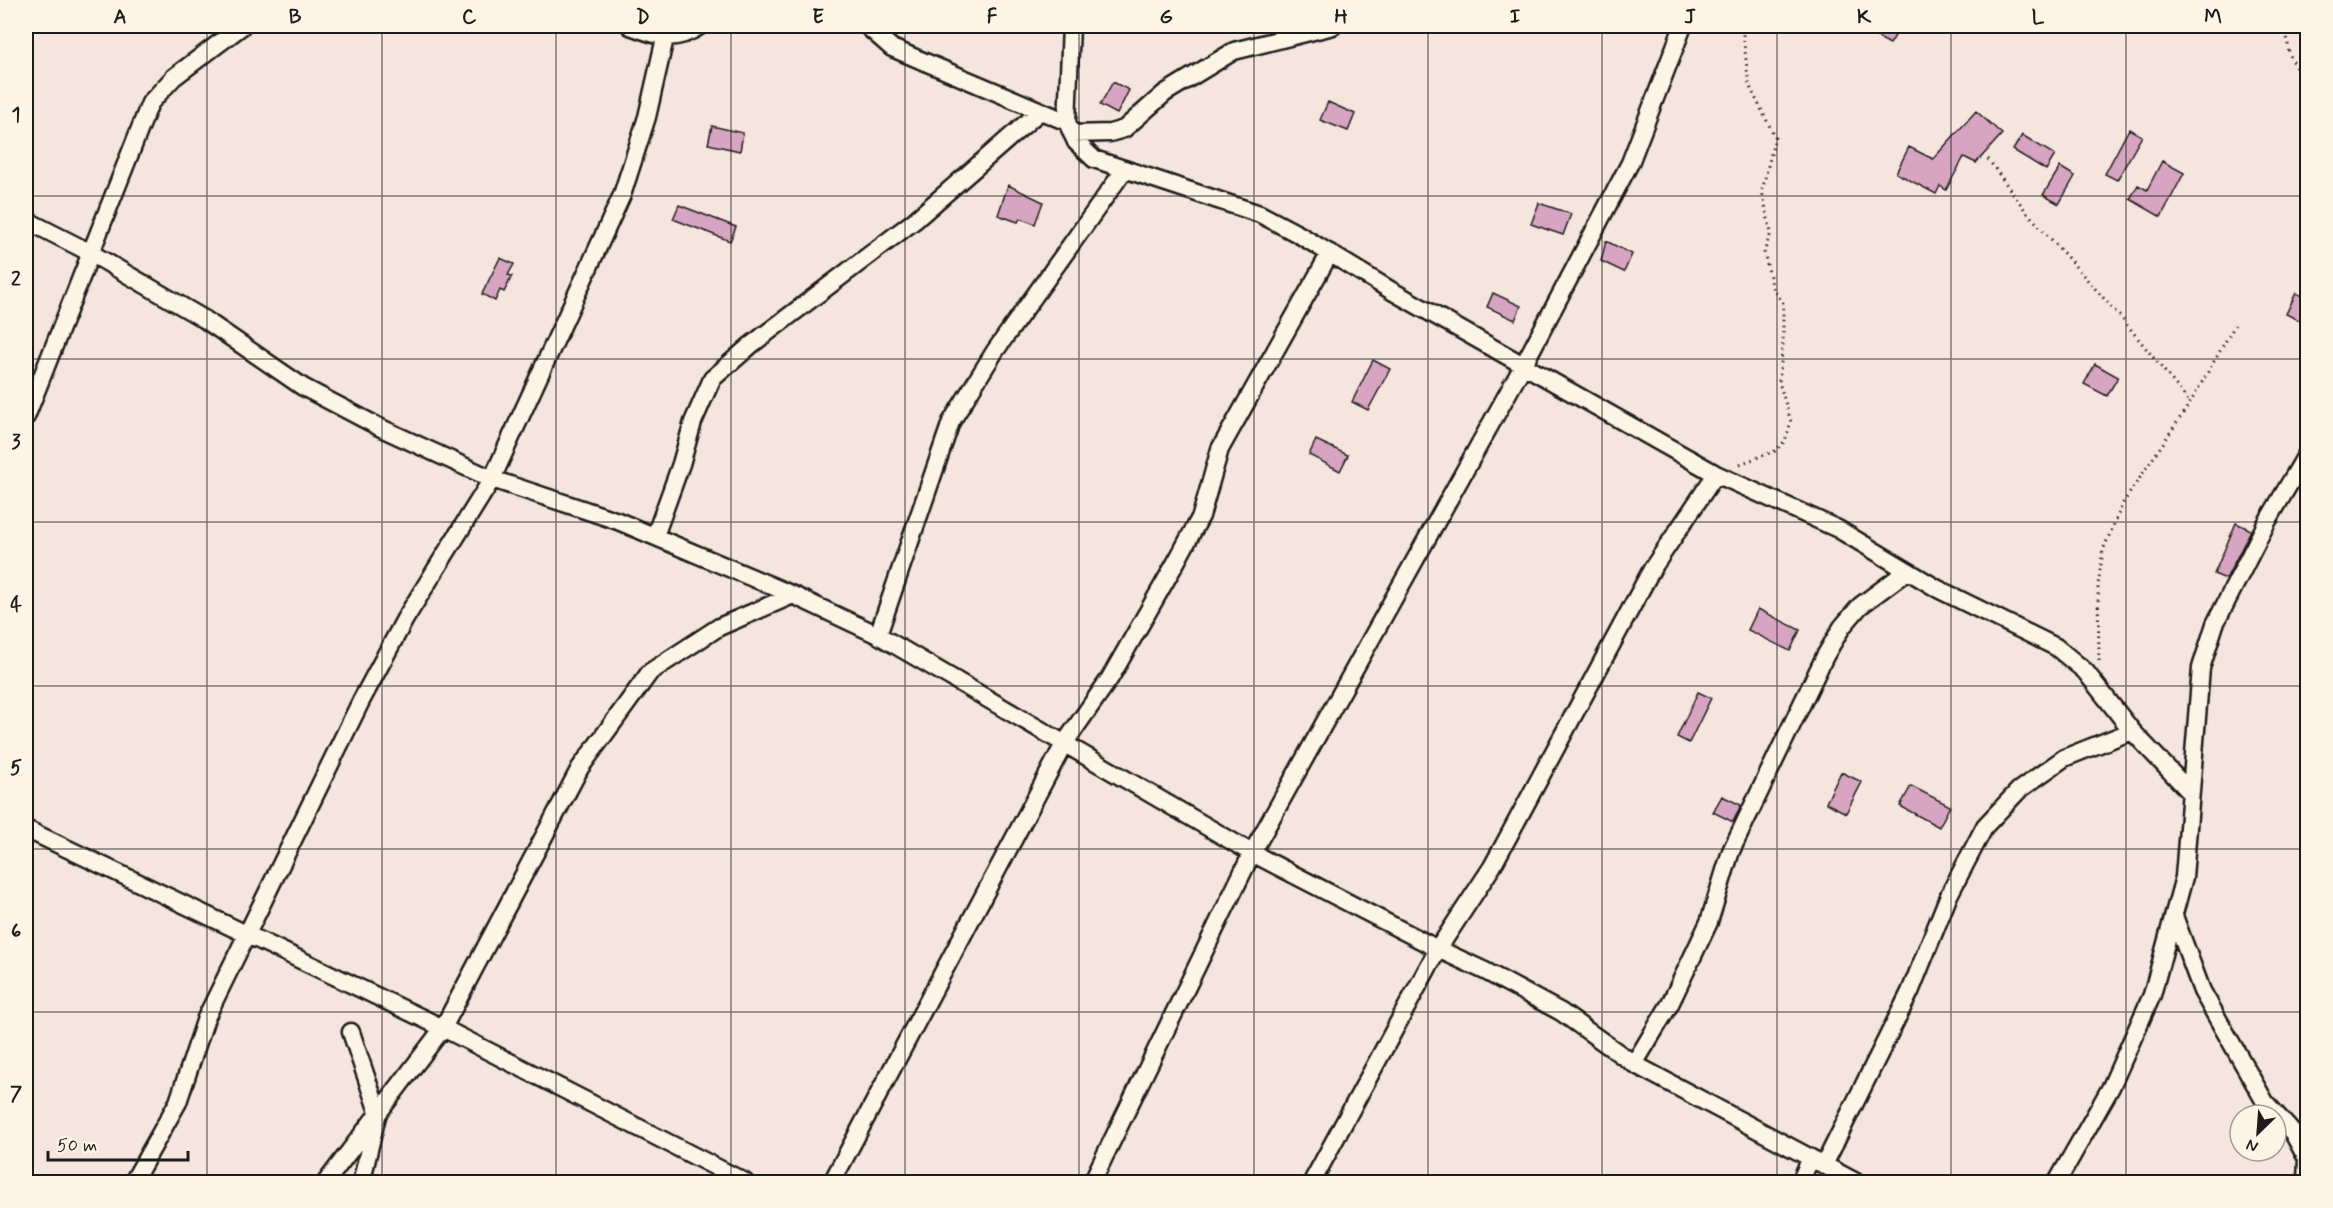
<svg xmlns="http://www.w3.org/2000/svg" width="2333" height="1208" font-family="Mynerve,sans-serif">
	<rect width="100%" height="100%" fill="#f5e5de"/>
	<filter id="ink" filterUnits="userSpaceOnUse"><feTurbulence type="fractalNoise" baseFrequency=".0167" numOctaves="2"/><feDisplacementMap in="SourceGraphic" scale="12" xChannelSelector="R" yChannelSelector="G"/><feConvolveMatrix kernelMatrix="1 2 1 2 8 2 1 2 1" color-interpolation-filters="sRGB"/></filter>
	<g filter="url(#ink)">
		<path fill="#d7a5c1" stroke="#1c1c1c" stroke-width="1.5" d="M1857,26H1901L1890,44Z
			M1113,82L1129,90L1117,114L1100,105Z
			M1328,102L1355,114L1348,131L1320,120Z
			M1976,111L2002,134L1976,163L1964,157L1946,190L1940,186L1936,194L1896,173L1909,147L1933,159Z
			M712,126L743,133L740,151L708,144Z
			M2129,129L2142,136L2117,180L2105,174Z
			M2022,135L2055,155L2046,170L2013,150Z
			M2162,161L2184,173L2161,217L2130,199L2138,185L2147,190Z
			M2060,167L2075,176L2059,204L2043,195Z
			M1008,185L1043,202L1035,224L1020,218L1018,222L998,215Z
			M1539,203L1571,214L1563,235L1531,224Z
			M679,205L736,227L730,241L673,219Z
			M1606,241L1632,254L1624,272L1601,261Z
			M500,258L514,264L508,275L512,276L504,292L500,290L495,301L482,294Z
			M1493,293L1521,306L1515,320L1487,307Z
			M2296,293L2307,298V324L2286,314Z
			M1373,360L1390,369L1368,410L1352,402Z
			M2095,364L2118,377L2107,396L2084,384Z
			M1316,440L1348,455L1340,471L1309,455Z
			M2236,523L2251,530L2226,579L2214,574Z
			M1758,609L1800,630L1790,651L1748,630Z
			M1698,692L1711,698L1689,743L1677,737Z
			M1841,772L1862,782L1846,813L1826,803Z
			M1911,786L1950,806L1939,827L1900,806Z
			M1722,796L1741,805L1733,822L1713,812Z"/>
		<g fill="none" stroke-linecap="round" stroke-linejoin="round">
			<defs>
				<path id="street" d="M630,26C660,36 672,44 700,26
					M867,26L892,48L1067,122
					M1071,26L1067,122L1076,142L1094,159L1260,214L1298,234L1392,291L1716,474L1838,529L1938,589L2056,647L2085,671L2132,731L2190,792
					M1072,134L1110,133L1124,129L1165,93L1234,51L1333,26
					M26,220L89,252L204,319L303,387L381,428L492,479L618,521L793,595L878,635L1252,853L1438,949L1485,971L1561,1012L1634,1064L1856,1182
					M26,417L150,103L174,77L242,26
					M655,536L681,464L693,422L712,379L751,345L914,221L1039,112
					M878,635L951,422L995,351L1125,169
					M26,829L443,1028L745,1182
					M2174,916L2202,991L2265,1102L2293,1133L2307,1159L2306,1182
					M351,1032L378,1112L363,1175L368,1182
					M1634,1064L1670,1004L1709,922L1731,851L1825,656L1842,627L1860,606L1907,571
					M1824,1165L1910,992L1949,895L1985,826L2019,790L2064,758L2132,731
					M133,1182L178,1102L206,1018L361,701L405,619L492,479L622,195L647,117L665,38
					M326,1182L443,1028L580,768L650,672L719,627L793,595
					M832,1182L1064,744L1110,678L1175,564L1201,516L1220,449L1330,253
					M1092,1182L1252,853L1523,366L1630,163L1683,26
					M1312,1182L1438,949L1492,867L1652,569L1716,474
					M1800,1182L1811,1158
					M2057,1182L2111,1087L2152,995L2184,877L2201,668L2215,624L2267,522L2308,452"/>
			</defs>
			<use href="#street" stroke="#1c1c1c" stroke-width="21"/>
			<path stroke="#1c1c1c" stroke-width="3" stroke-dasharray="1.5 4.5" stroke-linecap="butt" d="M2286,26L2289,53L2308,95
				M1988,159L2025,210L2124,321L2190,403
				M1740,464L1775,451L1785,441L1791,422L1779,382L1783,343V303L1773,289L1764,252L1771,233L1762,191L1775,137L1749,85L1742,26
				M2099,661L2098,585L2103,550L2123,503L2190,403L2235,325"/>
			<use href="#street" stroke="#fcf5e5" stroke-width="16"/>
		</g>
	</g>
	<path fill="none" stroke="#1c1c1c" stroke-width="1.5" stroke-opacity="0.55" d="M207,26V1182M382,26V1182M556,26V1182M731,26V1182M905,26V1182M1079,26V1182M1254,26V1182M1428,26V1182M1602,26V1182M1777,26V1182M1951,26V1182M2126,26V1182M26,196H2308M26,359H2308M26,522H2308M26,686H2308M26,849H2308M26,1012H2308"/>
	<rect width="2333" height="1208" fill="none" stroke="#fcf5e5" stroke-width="66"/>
	<g transform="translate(2258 1133) rotate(205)"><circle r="28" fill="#fcf5e5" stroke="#a29e95" stroke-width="1.5"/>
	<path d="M0-4.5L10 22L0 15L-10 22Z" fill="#1c1c1c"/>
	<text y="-9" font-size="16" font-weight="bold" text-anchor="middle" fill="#1c1c1c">N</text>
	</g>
	<path d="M48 1151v9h140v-9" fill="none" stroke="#1c1c1c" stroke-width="3"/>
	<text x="57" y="1151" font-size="18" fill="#1c1c1c" stroke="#fcf5e5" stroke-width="4.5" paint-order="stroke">50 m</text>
	<rect x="33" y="33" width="2267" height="1142" fill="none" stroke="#1c1c1c" stroke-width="2"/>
	<g font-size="20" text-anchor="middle" font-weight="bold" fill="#1c1c1c">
		<text x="120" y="23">A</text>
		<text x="295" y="23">B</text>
		<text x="469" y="23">C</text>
		<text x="643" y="23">D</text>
		<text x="818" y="23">E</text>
		<text x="992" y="23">F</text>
		<text x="1166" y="23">G</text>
		<text x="1341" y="23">H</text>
		<text x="1515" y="23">I</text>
		<text x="1690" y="23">J</text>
		<text x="1864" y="23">K</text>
		<text x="2038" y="23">L</text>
		<text x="2213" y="23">M</text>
		<text x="16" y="121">1</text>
		<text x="16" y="285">2</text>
		<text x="16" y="448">3</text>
		<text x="16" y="611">4</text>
		<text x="16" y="774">5</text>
		<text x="16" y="937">6</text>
		<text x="16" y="1100">7</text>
	</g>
</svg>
